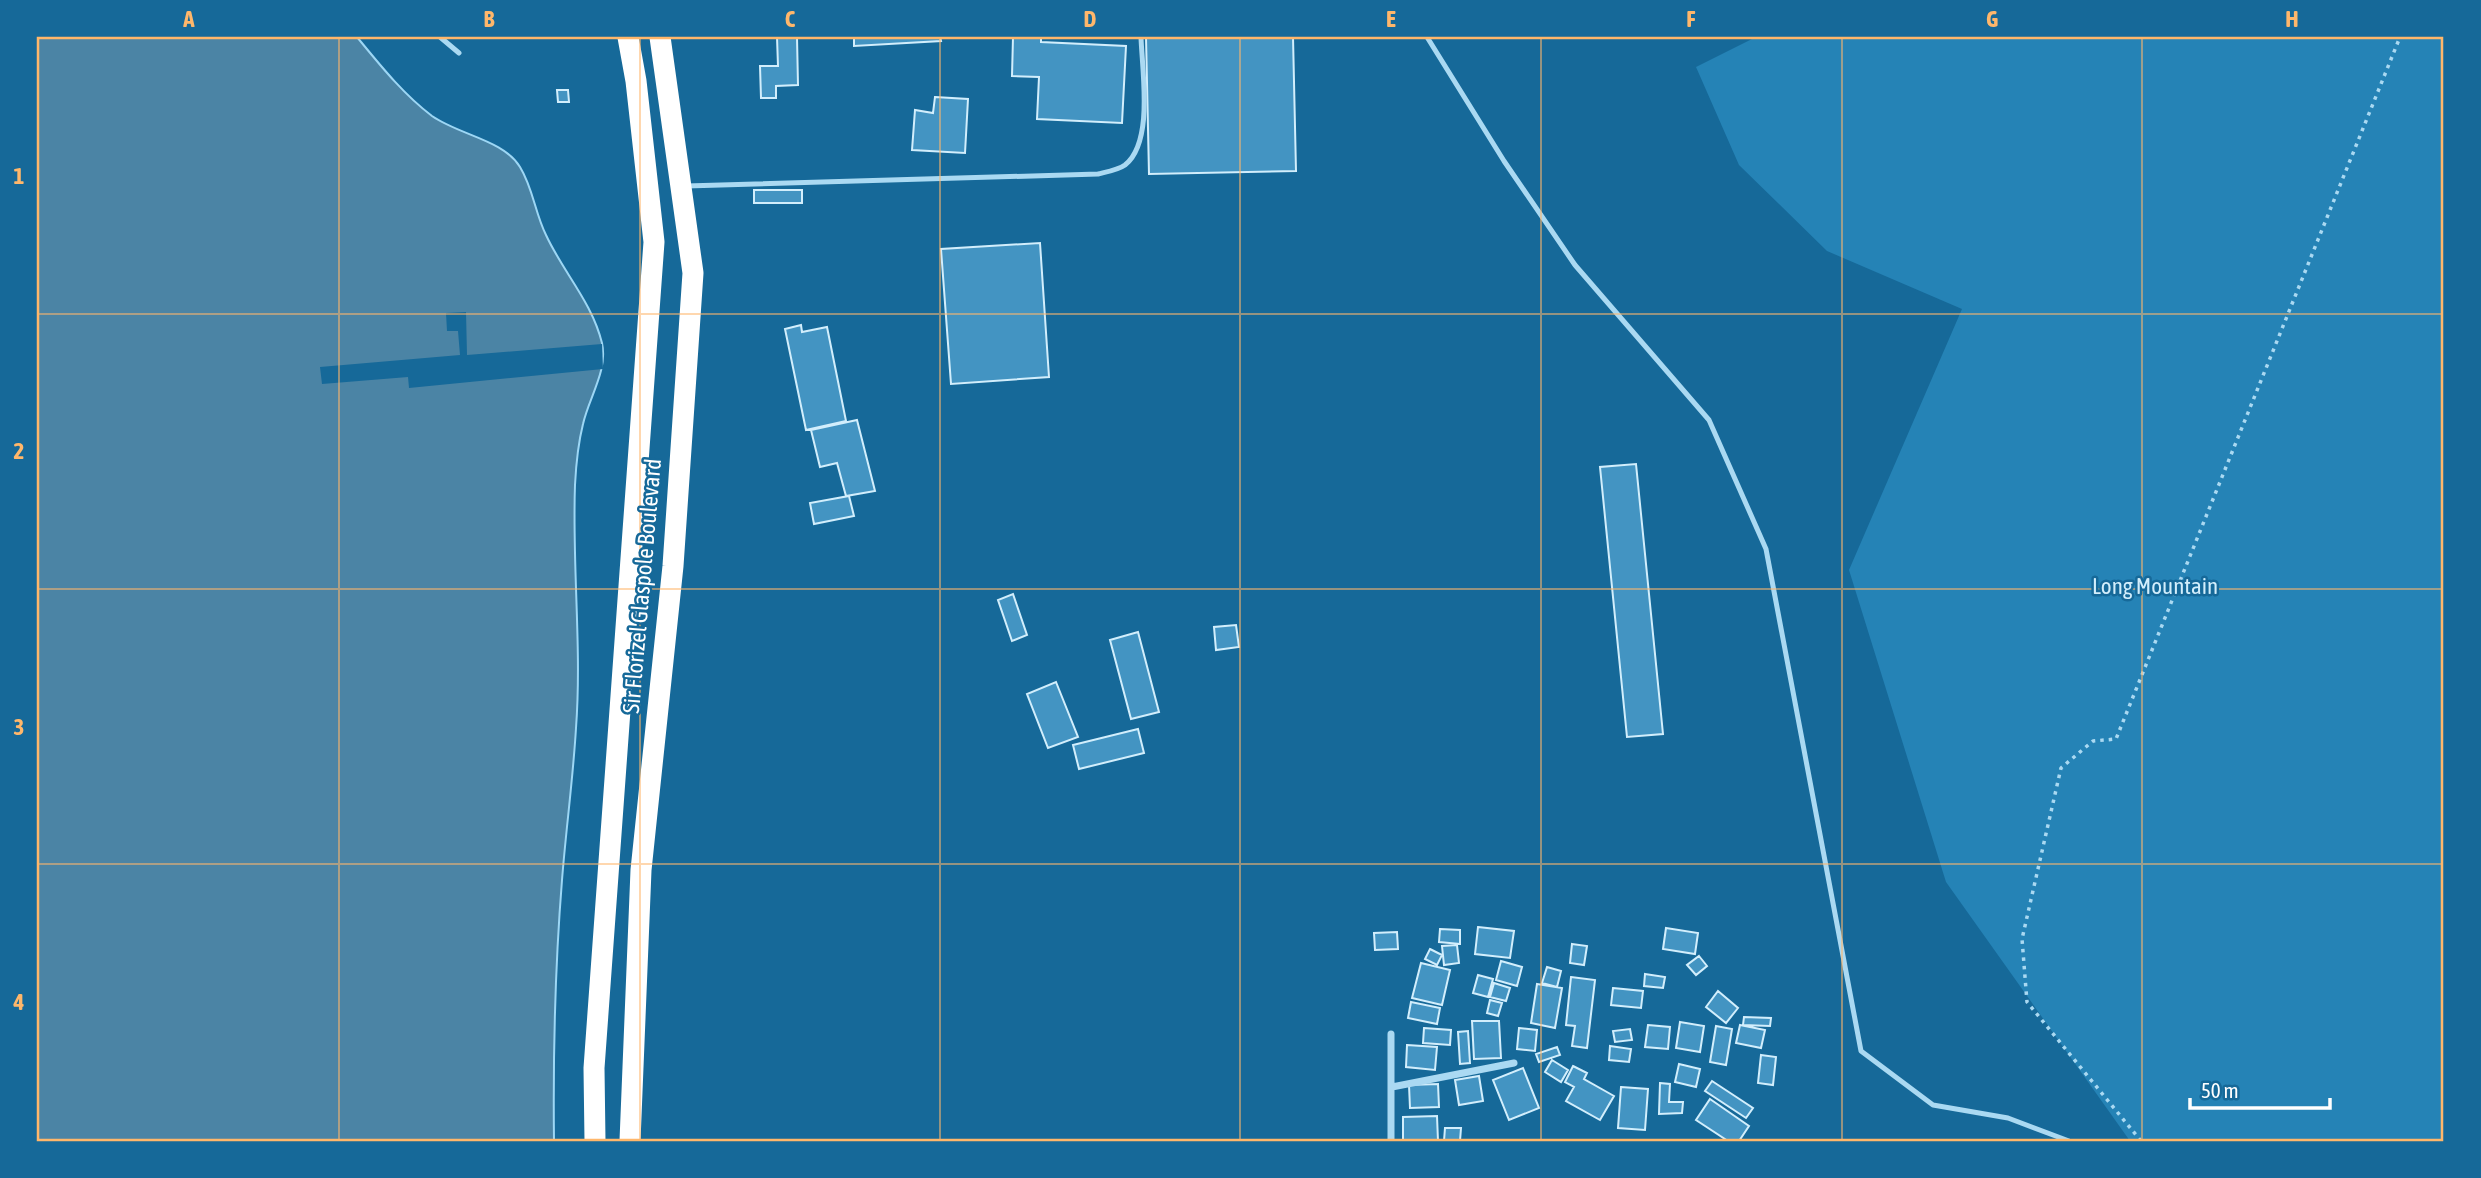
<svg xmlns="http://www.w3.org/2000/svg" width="2481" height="1178" font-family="'Asap Condensed',sans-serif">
	<rect width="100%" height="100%" fill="#166999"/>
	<path fill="#2583b6" d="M1756,37H2444V1141H2130L1946,882L1849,570L1962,309L1827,251L1739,165L1696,67Z"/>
	<path fill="#4b84a5" stroke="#9dd7f5" stroke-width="2" d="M37,37H357C380,65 403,94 432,116C459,135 504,140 520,167C533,188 535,213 546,235C563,272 592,302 602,343C608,371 589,397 583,424C578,444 576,465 575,485C572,566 582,647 576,728C573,779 566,829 562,880C555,967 553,1054 554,1141H37Z"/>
	<path fill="#166999" d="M466,312L467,355L602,344L603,369L409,388L408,377L322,384L320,367L460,355L458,331H447L446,313Z"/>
	<path fill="#4394c2" stroke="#d2eefc" stroke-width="2" d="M777,37H797L798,85L776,86V98H761L760,66H778Z
		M854,37H940L941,41L854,46Z
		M1013,37H1041V42L1126,46L1122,123L1037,119L1039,77L1012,76Z
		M1146,37H1293L1296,171L1149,174Z
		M557,90H568L569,102H558Z
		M935,97L968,99L965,153L912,150L915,110L933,113Z
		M754,190H802V203H754Z
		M1040,243L1049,377L951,384L941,249Z
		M801,325L802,332L827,327L846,421L806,430L785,329Z
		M857,420L875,491L846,496L837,463L820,467L811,430Z
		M1636,464L1663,734L1627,737L1600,467Z
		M849,496L854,516L814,524L810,503Z
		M1013,594L1027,635L1012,641L998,600Z
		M1236,625L1239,647L1216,650L1214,627Z
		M1138,632L1159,712L1131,719L1110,640Z
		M1056,682L1078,737L1048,748L1027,694Z
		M1138,729L1144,753L1079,769L1073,745Z
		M1478,927L1514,931L1510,958L1475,954Z
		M1666,928L1698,933L1695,954L1663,949Z
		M1440,929L1460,930V944L1439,942Z
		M1397,932L1398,949L1375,950L1374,933Z
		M1572,944L1587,946L1584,965L1570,963Z
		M1457,945L1459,963L1444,965L1442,946Z
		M1430,949L1442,955L1437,965L1425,959Z
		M1699,956L1707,966L1696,975L1687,965Z
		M1501,961L1522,967L1517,986L1496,980Z
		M1421,963L1450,970L1442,1005L1412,998Z
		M1547,967L1561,971L1557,987L1542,983Z
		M1645,974L1665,977L1663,988L1644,986Z
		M1478,975L1493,979L1488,997L1473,993Z
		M1571,977L1595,980L1587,1048L1572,1046L1575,1026L1566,1025Z
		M1494,983L1510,988L1506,1001L1490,997Z
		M1537,984L1562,988L1555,1028L1531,1023Z
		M1613,988L1643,991L1641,1008L1611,1005Z
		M1718,991L1738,1008L1726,1023L1706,1007Z
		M1490,1000L1502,1003L1498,1016L1487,1013Z
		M1411,1002L1440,1008L1437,1024L1408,1018Z
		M1744,1017L1771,1018L1770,1026L1743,1025Z
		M1472,1021H1499L1501,1058L1474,1059Z
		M1680,1022L1704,1026L1700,1052L1676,1048Z
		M1648,1025L1670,1027L1668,1049L1645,1047Z
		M1740,1025L1765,1030L1761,1048L1736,1043Z
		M1716,1026L1732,1029L1726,1065L1710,1062Z
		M1424,1028L1451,1030L1450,1045L1423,1043Z
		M1519,1028L1537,1030L1535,1051L1517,1049Z
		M1630,1029L1632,1040L1615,1042L1613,1031Z
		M1468,1031L1470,1063L1460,1064L1458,1032Z
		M1407,1045L1437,1047L1435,1070L1406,1067Z
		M1610,1046L1631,1049L1629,1062L1609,1060Z
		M1557,1047L1560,1055L1539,1062L1536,1054Z
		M1761,1055L1776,1057L1773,1085L1758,1083Z
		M1552,1060L1568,1070L1561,1082L1545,1072Z
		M1679,1064L1700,1069L1696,1087L1675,1082Z
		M1573,1066L1587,1073L1584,1079L1614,1096L1600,1120L1566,1101L1574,1087L1565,1082Z
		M1523,1068L1539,1108L1509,1120L1493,1080Z
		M1479,1076L1483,1101L1459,1105L1455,1080Z
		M1712,1081L1753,1108L1746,1118L1705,1091Z
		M1660,1083L1670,1084L1669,1102H1683L1682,1113L1659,1114Z
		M1438,1084L1439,1107L1410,1108L1409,1085Z
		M1621,1087L1648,1089L1645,1130L1618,1128Z
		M1710,1099L1749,1126L1739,1141H1728L1696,1120Z
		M1437,1116L1438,1141H1403V1117Z
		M1445,1128H1461L1460,1141H1444Z"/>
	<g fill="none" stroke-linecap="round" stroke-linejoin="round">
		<path stroke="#aad9f2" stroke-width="3.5" stroke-dasharray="3.5 5" stroke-linecap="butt" d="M2141,1141L2027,1002L2022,939L2061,768L2093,741L2116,739L2400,37"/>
		<path stroke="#aad9f2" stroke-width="5" d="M440,37L459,53
			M1427,37L1504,161L1575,265L1709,420L1766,549L1861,1051L1933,1105L2008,1118L2069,1141
			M686,186L1098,174C1106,172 1118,170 1125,165C1154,142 1142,71 1141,37"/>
		<path stroke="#aad9f2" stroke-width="7" d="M1392,1087L1514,1063
			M1391,1141V1034"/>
		<path stroke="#fff" stroke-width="21" d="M595,1141L594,1068L654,242L636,81L628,37
			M630,1141L641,870L673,566L693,273L660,37"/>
	</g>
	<path fill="none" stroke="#ffb76b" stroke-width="2" stroke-opacity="0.55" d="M339,37V1141M640,37V1141M940,37V1141M1240,37V1141M1541,37V1141M1842,37V1141M2142,37V1141M37,314H2444M37,589H2444M37,864H2444"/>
	<g text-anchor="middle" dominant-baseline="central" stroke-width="5" stroke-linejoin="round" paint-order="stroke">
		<g font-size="23" fill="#fff" stroke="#166999">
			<text transform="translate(642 586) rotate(-85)">Sir Florizel Glaspole Boulevard</text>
		</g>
		<g font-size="23" fill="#d2eefc" stroke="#166999">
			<text x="2155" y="586">Long Mountain</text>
		</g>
	</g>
	<rect width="2481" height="1178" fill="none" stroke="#166999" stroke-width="77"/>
	<path d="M2190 1098v10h140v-10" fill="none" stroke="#ffffff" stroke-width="3.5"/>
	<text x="2201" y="1098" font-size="21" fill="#ffffff" stroke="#166999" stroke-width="5" paint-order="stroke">50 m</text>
	<rect x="38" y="38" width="2404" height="1102" fill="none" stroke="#ffb76b" stroke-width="2.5"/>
	<g font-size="23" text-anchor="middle" font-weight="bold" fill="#ffb76b">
		<text x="189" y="27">A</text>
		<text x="489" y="27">B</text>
		<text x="790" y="27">C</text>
		<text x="1090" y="27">D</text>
		<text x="1391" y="27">E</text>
		<text x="1691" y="27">F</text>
		<text x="1992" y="27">G</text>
		<text x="2292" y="27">H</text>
		<text x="19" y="184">1</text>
		<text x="19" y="459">2</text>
		<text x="19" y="735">3</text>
		<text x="19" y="1010">4</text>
	</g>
</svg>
